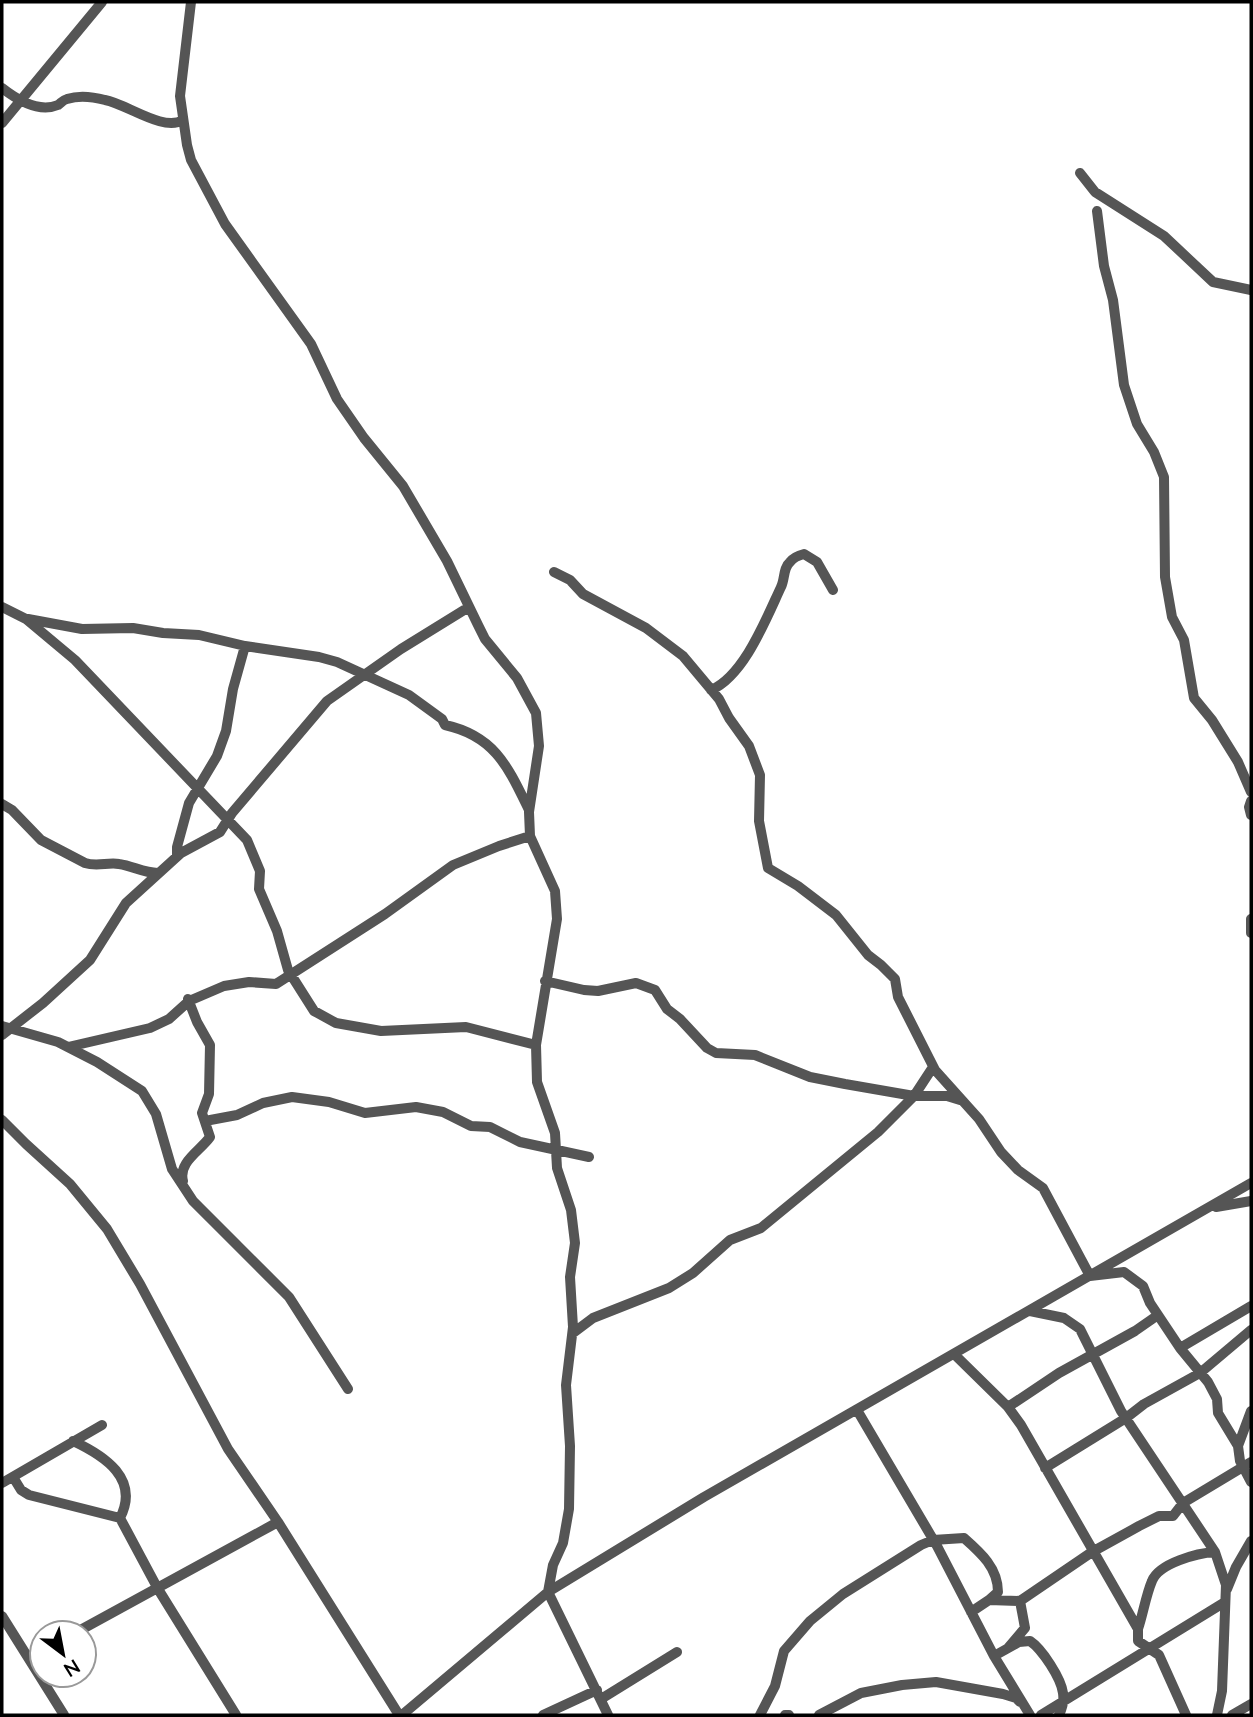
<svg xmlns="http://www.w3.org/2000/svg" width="1253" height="1717" font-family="Lato,sans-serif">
	<rect width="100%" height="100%" fill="#fff"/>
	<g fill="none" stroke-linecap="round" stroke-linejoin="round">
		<path stroke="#555" stroke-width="10" d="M191,2L180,96L187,145L191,160L225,224L311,344L337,399L364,438L403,486L447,561L478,625L485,639L517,678L536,713L539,746L529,812L530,836L555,891L557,919L536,1045L537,1082L555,1133L557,1168L571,1210L575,1243L570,1277L573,1327L566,1385L570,1446L569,1509L563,1543L553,1565L548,1592L608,1715
			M2,88C16,99 39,113 58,105C61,103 63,100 67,99C79,95 94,97 105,100C127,104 163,132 183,120
			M2,123L102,2
			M1080,173L1095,192L1164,236L1213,282L1251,290
			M1097,211L1104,266L1113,300L1124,385L1137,424L1154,452L1164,477L1165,577L1172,617L1184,640L1194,698L1212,720L1238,762L1251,792
			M554,572L570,580L583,594L646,628L683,656L719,699L729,718L749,746L760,775L759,821L768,868L798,886L836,915L868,955L881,965L895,979L898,997L935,1070L979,1119L1001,1152L1018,1170L1043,1188L1090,1276L1124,1272L1143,1286L1150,1303L1180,1348L1208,1382L1217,1399L1218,1413L1238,1446L1240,1461L1251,1482
			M2,607L26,619L75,660L247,840L260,871L259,889L277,931L288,970L314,1011L336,1023L381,1031L466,1027L536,1045
			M28,619L82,629L133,628L163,633L199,635L245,646L319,657L337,662L409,695L442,719L445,725C495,736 508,767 529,810
			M711,690C744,676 766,619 781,587C785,579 783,568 790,562C793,558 800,555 804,554L817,562L833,590
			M1251,801L1249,807L1251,815
			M2,804L12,810L41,840L85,863C97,867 108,862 119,864C133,866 144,873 158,873
			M177,856V847L189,803L217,756L226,731L233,689L245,646
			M1251,919V933
			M545,981L584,990L598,991L636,983L655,990L667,1009L680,1019L707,1048L716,1053L755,1055L810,1077L845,1084L914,1096H947L960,1100
			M2,1026L58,1042L97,1062L142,1091L156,1114L172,1169L193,1201L289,1297L348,1389
			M2,1035L43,1003L90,960L126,903L181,853L220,832L232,813L327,701L401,649L469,607
			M68,1047L150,1028L169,1019L189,1001L224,986L249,982L276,984L385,914L453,865L499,846L530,836
			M2,1120L26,1144L70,1184L107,1229L140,1284L228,1449L278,1522L399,1715
			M205,1121L237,1115L263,1103L292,1097L329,1102L365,1113L416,1107L443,1112L471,1126L490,1127L520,1142L589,1157
			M183,1181C178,1162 200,1151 210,1137L202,1113L209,1094L210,1045L197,1022L188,999
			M1216,1207L1251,1201
			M1030,1311L1064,1318L1080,1329L1121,1411L1215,1552L1226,1585L1222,1691L1217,1715
			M573,1333L593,1318L669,1288L693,1273L730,1240L761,1228L878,1132L914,1096L933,1067
			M1180,1348L1251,1306
			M954,1354L1008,1407L1021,1425L1138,1629V1641L1159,1655L1186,1715
			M1008,1407L1059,1373L1135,1331L1158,1315
			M857,1410L937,1546L994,1656L1030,1715
			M73,1441C105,1456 140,1479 120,1518
			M1238,1446L1251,1411
			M1045,1468L1126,1418L1144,1404L1200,1373L1251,1330
			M13,1477L21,1490L29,1495L120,1518L158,1589L236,1715
			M2,1483L102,1425
			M1227,1589L1236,1567L1251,1541
			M971,1612L989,1600L1020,1601
			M2,1616L64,1715
			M1138,1629C1143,1614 1146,1595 1152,1581C1159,1563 1198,1553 1215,1552
			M75,1633L278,1522
			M1008,1648L1025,1628L1020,1601L1092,1552L1139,1526L1159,1516H1173L1183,1503L1251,1462
			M994,1656L1019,1642L1030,1641C1042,1649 1061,1678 1063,1693C1064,1700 1062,1709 1059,1715
			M29,1657L42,1650
			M601,1699L677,1652
			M402,1715L548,1592L704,1497L1251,1183
			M543,1715L597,1690
			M760,1715L775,1686L784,1651L810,1621L843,1594L921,1545L933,1540L964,1538C981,1553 998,1568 998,1592L989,1600
			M785,1715H789
			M819,1715L861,1693L902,1685L936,1682L1003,1694L1016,1698L1020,1702
			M1041,1715L1225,1602
			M1232,1715L1251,1704"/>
	</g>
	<rect width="1253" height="1717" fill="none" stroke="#000000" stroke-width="7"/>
	<g transform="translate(63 1654) rotate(148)"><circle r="33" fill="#ffffff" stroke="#999999" stroke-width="2"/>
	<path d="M0-5L12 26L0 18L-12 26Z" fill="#000000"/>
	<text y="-10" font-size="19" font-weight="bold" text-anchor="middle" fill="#000000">N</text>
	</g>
</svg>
